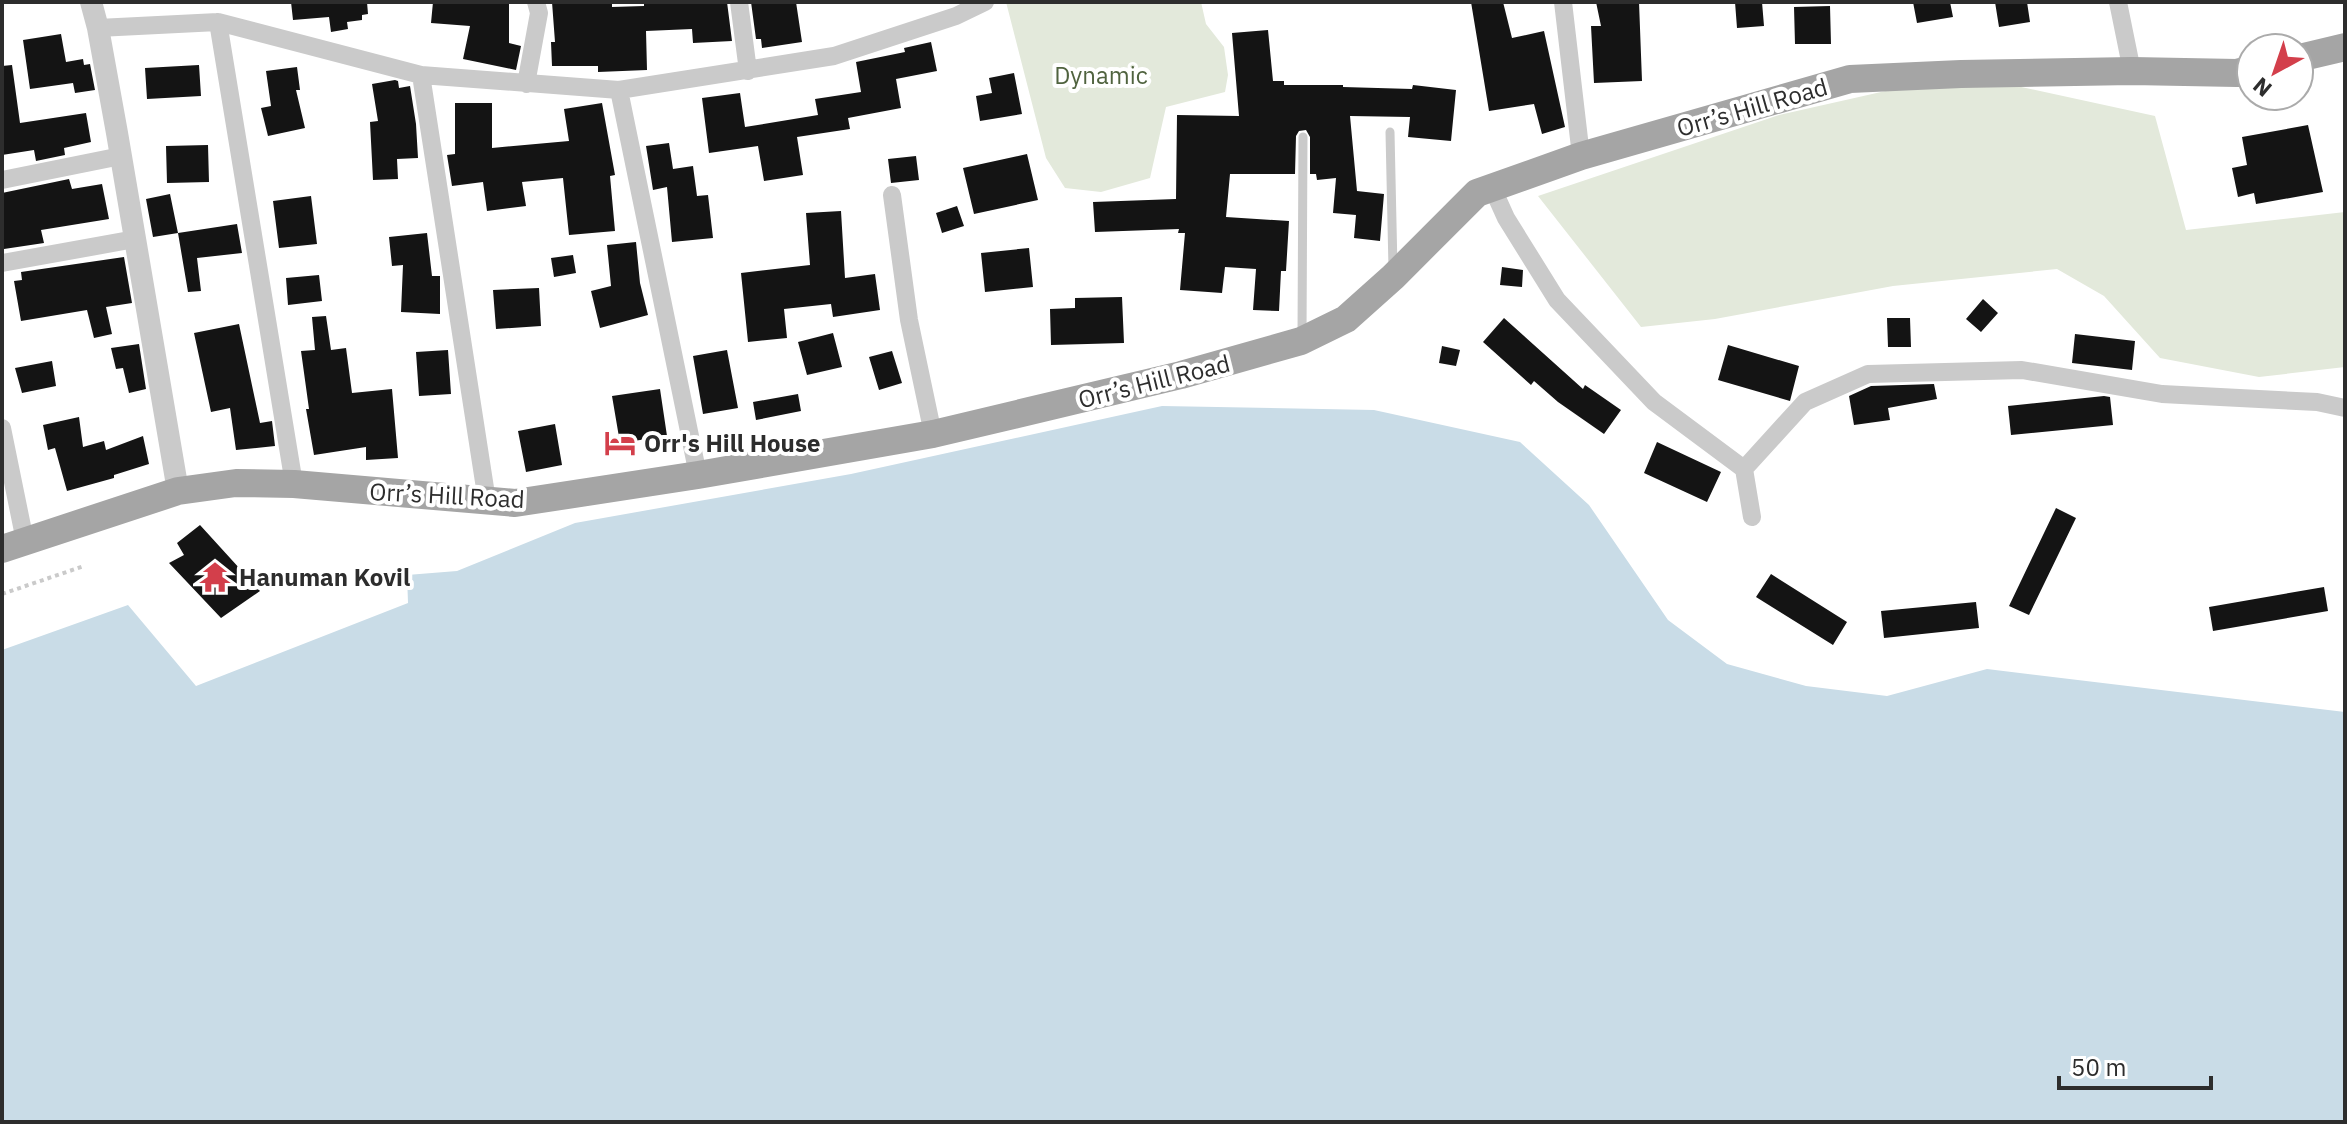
<svg xmlns="http://www.w3.org/2000/svg" width="2347" height="1124" font-family="'IBM Plex Sans',sans-serif">
	<rect width="100%" height="100%" fill="#fff"/>
	<path fill="#e3e9db" d="M1006,2H1201L1206,24L1224,47L1228,75L1225,92L1166,107L1150,178L1101,192L1065,188L1046,158Z
		M1961,74L2155,116L2186,230L2345,212V367L2259,377L2160,358L2104,296L2057,269L1893,286L1715,319L1641,327L1538,196L1779,115Z"/>
	<path fill="#c9dce7" d="M1162,406L1374,410L1520,442L1589,505L1668,620L1727,664L1806,686L1887,696L1987,669L2345,712V1122H2V650L128,605L196,686L408,603L407,575L457,571L575,523L851,474Z"/>
	<path fill="#141414" d="M291,2H367L368,14L362,15V20L347,22L348,29L331,32L329,17L293,20Z
		M433,2H509V43L521,46L516,70L463,59L470,26L431,23Z
		M552,2H612V7L644,6V2H727L732,41L693,43L692,29L646,31L647,70L598,72V66H552L551,42H555Z
		M751,2H796L802,42L762,48L761,39H756Z
		M1471,2H1503L1512,38L1544,31L1565,127L1542,134L1534,104L1489,111Z
		M1596,2H1639L1642,81L1594,83L1591,26H1601Z
		M1735,2H1762L1764,26L1737,28Z
		M1913,2H1950L1953,17L1917,23Z
		M1995,2H2027L2030,22L1999,27Z
		M1830,6L1831,44H1795L1794,7Z
		M1268,30L1273,81H1284V85H1343V87L1412,89L1413,85L1456,90L1451,141L1408,137L1410,117L1350,116L1357,191L1384,194L1380,241L1354,238L1356,215L1333,213L1336,178L1317,180L1316,174H1310V137L1306,130L1299,131L1296,136L1295,174H1230L1226,217L1289,221L1286,271H1281L1279,311L1253,310L1256,269L1225,267L1222,293L1180,290L1185,233H1178L1179,229L1095,232L1093,202L1176,199L1177,115L1239,116L1232,33Z
		M61,34L66,62L83,59L84,65L90,64L95,90L75,93L73,83L30,89L23,40Z
		M931,42L937,71L896,79L901,108L848,118L850,129L797,137L803,175L764,181L758,146L709,153L702,98L740,93L745,127L818,115L815,99L861,92L856,62L905,52L904,48Z
		M12,65L20,123L86,113L91,142L64,148L65,155L36,161L34,150L2,155V66Z
		M199,65L201,96L147,99L145,68Z
		M297,67L300,90H296L305,128L268,136L261,108L271,106L266,71Z
		M1014,73L1022,114L980,121L976,96L992,93L989,78Z
		M395,80L398,81L399,88L410,86L416,124L418,158L397,159L398,179L373,180L370,122L378,121L372,84Z
		M455,103H492V148L569,141L564,109L602,103L615,175L610,176L615,231L569,235L563,178L522,182L526,206L487,211L483,182L452,186L447,155L455,154Z
		M2308,125L2323,192L2256,204L2254,193L2238,197L2232,168L2247,165L2242,137Z
		M669,143L673,169L693,166L697,196L708,195L713,238L672,242L667,187L653,190L646,146Z
		M208,145L209,182L167,183L166,146Z
		M1027,154L1038,200L974,214L963,168Z
		M916,156L919,180L891,183L888,159Z
		M69,179L72,189L102,184L109,219L41,230L44,243L4,249L2,239V193Z
		M170,194L178,233L153,237L146,199Z
		M311,196L317,244L279,248L273,201Z
		M957,206L964,226L942,233L936,213Z
		M841,211L845,278L875,274L880,310L833,317L831,304L784,309L787,338L748,342L741,273L810,265L806,213Z
		M237,224L242,253L197,258L201,291L188,292L178,233Z
		M427,233L432,276H440V314L401,312L403,265L392,266L389,237Z
		M636,242L640,283L648,315L600,328L591,291L611,286L607,245Z
		M1029,248L1033,287L985,292L981,253Z
		M573,255L576,273L554,277L551,258Z
		M124,257L132,303L106,307L112,334L94,338L87,310L21,321L14,281L22,280L21,272Z
		M1502,267L1523,270L1522,287L1500,285Z
		M319,275L322,301L288,305L286,278Z
		M539,288L541,326L496,329L493,290Z
		M1122,297L1124,343L1051,345L1050,309L1075,308V298Z
		M1983,299L1998,313L1981,332L1966,319Z
		M326,316L331,350L346,348L352,393L392,389L398,458L366,460V447L314,455L306,409H309L301,351L315,350L312,317Z
		M1504,318L1583,389L1585,385L1621,410L1604,434L1558,402L1534,381L1531,385L1483,342Z
		M1887,318H1910L1911,347H1888Z
		M239,324L260,423L272,421L275,446L236,450L230,408L211,412L194,333Z
		M833,333L842,367L807,375L798,342Z
		M2075,334L2135,341L2132,370L2072,363Z
		M139,344L146,389L129,393L123,368L116,369L111,348Z
		M1728,345L1799,366L1790,401L1718,380Z
		M1442,346L1460,350L1456,366L1439,363Z
		M448,350L451,394L419,396L416,352Z
		M727,350L738,408L703,414L693,356Z
		M892,351L902,383L879,390L869,357Z
		M52,361L56,386L22,393L15,368Z
		M1934,384L1937,399L1888,408L1890,420L1854,425L1849,396L1871,386Z
		M660,389L667,436L620,443L612,396Z
		M798,394L801,411L756,420L753,402Z
		M2104,396L2110,397L2113,425L2011,435L2008,406Z
		M79,417L83,447L104,441L106,450L143,436L149,464L114,475V478L67,491L55,448L48,450L43,425Z
		M555,424L562,465L526,472L518,431Z
		M1657,442L1721,472L1707,502L1644,473Z
		M2056,508L2076,518L2029,615L2009,606Z
		M200,525L260,591L221,618L169,563L184,555L177,543Z
		M1771,574L1847,622L1833,645L1756,597Z
		M2324,587L2328,611L2213,631L2209,607Z
		M1976,602L1979,628L1884,638L1881,611Z"/>
	<g fill="none" stroke-linecap="round" stroke-linejoin="round">
		<path stroke="#cacaca" stroke-width="4" stroke-dasharray="4 4" stroke-linecap="butt" d="M2,594L84,566"/>
		<path stroke="#cacaca" stroke-width="9" d="M1390,132L1393,269
			M1302,337L1303,137"/>
		<path stroke="#cacaca" stroke-width="18" d="M739,2L748,71
			M1563,2L1581,156
			M2118,2L2132,71
			M218,22L294,484
			M98,28L218,22L421,75L619,90L834,56L956,16L985,2
			M421,75L487,501
			M526,84L539,13L536,2
			M619,90L698,475
			M2,180L121,156
			M1492,187L1506,218L1557,300L1654,402L1744,469L1752,517
			M892,195L909,320L933,434
			M2,263L135,239
			M2,428L25,541
			M1744,469L1805,402L1868,374L2022,370L2162,394L2317,402L2345,408"/>
		<path stroke="#cacaca" stroke-width="22" d="M91,2L98,28L117,133L178,491"/>
		<path stroke="#a5a5a5" stroke-width="28" d="M2299,58L2345,47
			M2,549L178,491L236,483L294,484L515,503L698,475L933,434L1181,375L1301,341L1346,319L1393,277L1477,193L1581,156L1850,79L1961,74L2132,71L2237,73L2251,69"/>
	</g>
	<defs>
		<symbol id="hotel-bare" viewBox="-9 -9 18 18"><path d="M-6-4.5h1.5V1H6V5H4.5V3h-9V5H-6ZM-4 0a1.8 1.8 0 1 1 3.6 0ZM.5 0V-2.5h3Q6-2.5 6 0Z" fill="#d33f4b" stroke="#fff" stroke-width="2.5" paint-order="stroke"/></symbol>
		<symbol id="temple-bare" viewBox="-9 -9 18 18"><path d="M0-6L5-2H3V0L6.5 2.5H4V6H1.5V3h-3V6H-4V2.5H-6.5L-3 0V-2H-5Z" fill="#d33f4b" stroke="#fff" stroke-width="2.5" paint-order="stroke"/></symbol>
	</defs>
	<g fill-rule="evenodd">
		<use href="#hotel-bare" x="598" y="421" width="44" height="44"/>
		<use href="#temple-bare" x="193" y="555" width="44" height="44"/>
	</g>
	<g text-anchor="middle" dominant-baseline="central" stroke-width="8" stroke-linejoin="round" paint-order="stroke">
		<g font-size="24" fill="#50633f" stroke="#fff">
			<text x="1101" y="75">Dynamic</text>
		</g>
		<g font-size="24" fill="#2d2d2d" stroke="#fff">
			<text transform="translate(1752 107) rotate(-16)">Orr’s Hill Road</text>
			<text transform="translate(1154 381) rotate(-14)">Orr’s Hill Road</text>
			<text transform="translate(447 495) rotate(3)">Orr’s Hill Road</text>
		</g>
		<g font-size="24" font-weight="bold" fill="#2d2d2d" stroke="#fff" text-anchor="start">
			<text x="644" y="443">Orr's Hill House</text>
			<text x="239" y="577">Hanuman Kovil</text>
		</g>
	</g>
	<rect width="2347" height="1124" fill="none" stroke="#2d2d2d" stroke-width="8"/>
	<g transform="translate(2275 72) rotate(220)"><circle r="38" fill="#ffffff" stroke="#ababab" stroke-width="2"/>
	<path d="M0-6L14 30L0 20L-14 30Z" fill="#d33f4b"/>
	<text y="-12" font-size="22" font-weight="bold" text-anchor="middle" fill="#2d2d2d">N</text>
	</g>
	<path d="M2059 1076v12h152v-12" fill="none" stroke="#2d2d2d" stroke-width="4"/>
	<text x="2071" y="1076" font-size="24" fill="#2d2d2d" stroke="#ffffff" stroke-width="6" paint-order="stroke">50 m</text>
</svg>
